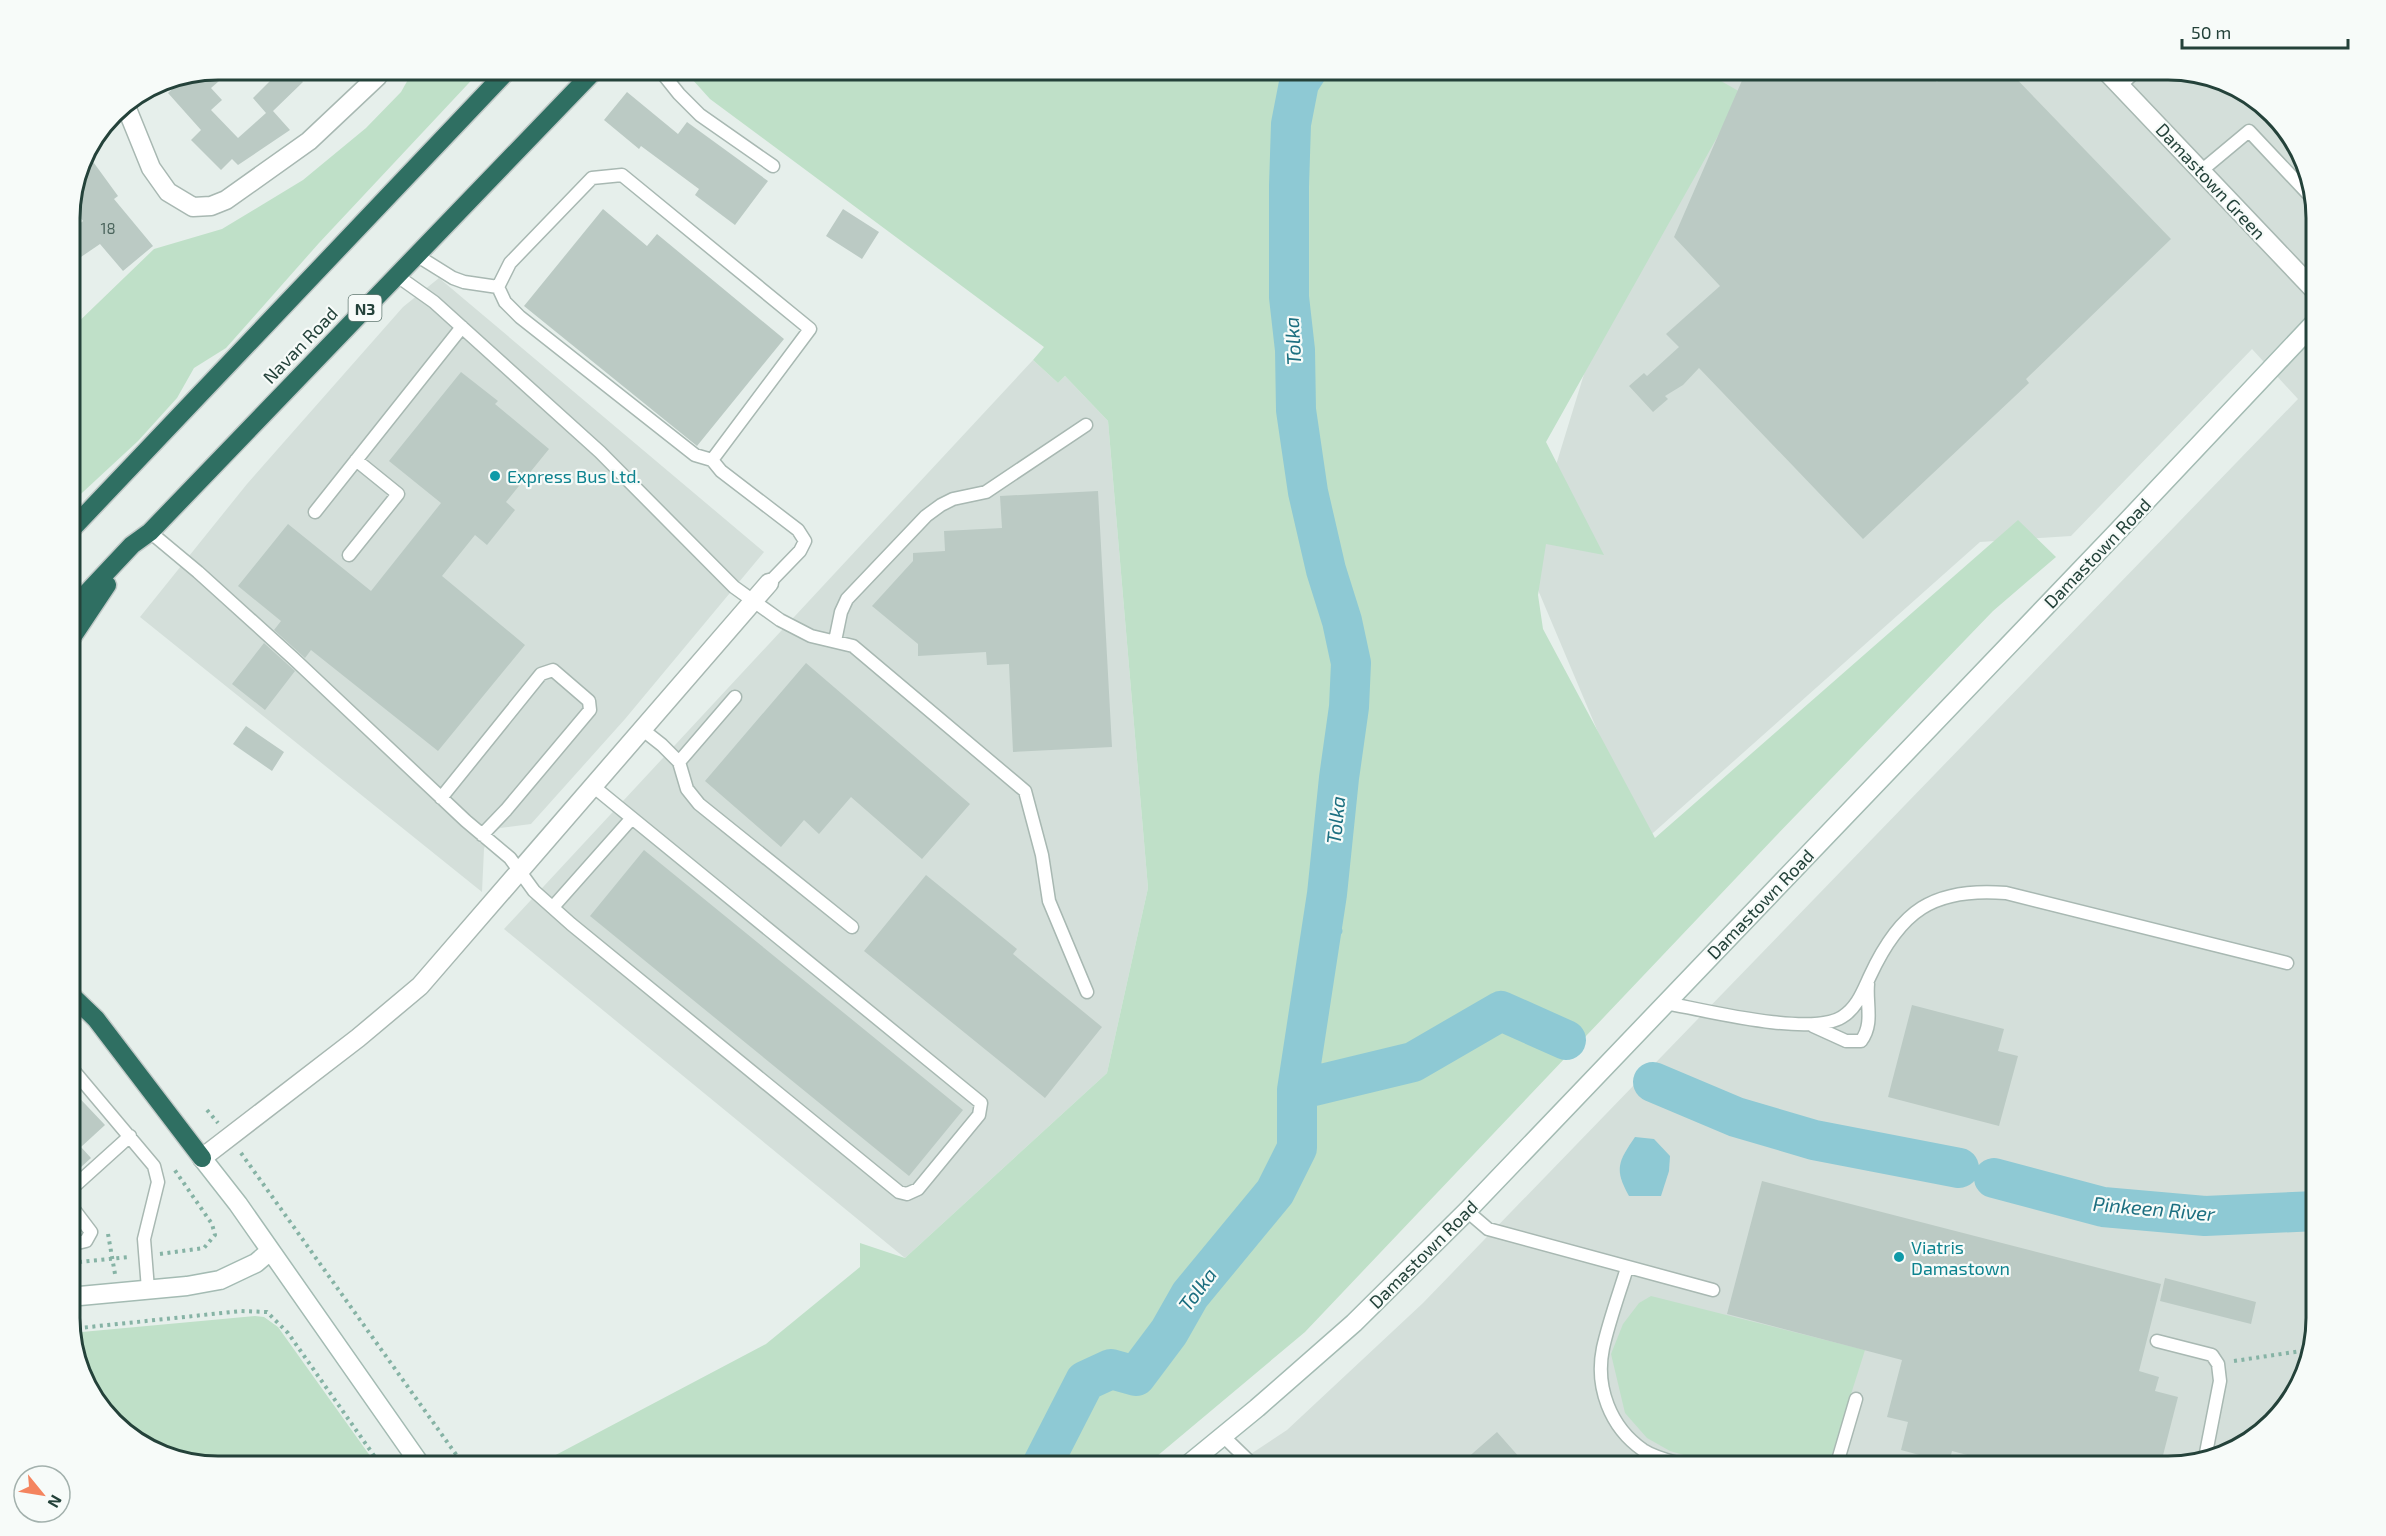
<svg xmlns="http://www.w3.org/2000/svg" width="2386" height="1536" font-family="'Exo 2',sans-serif">
	<rect width="100%" height="100%" fill="#e6efeb"/>
	<path fill="#d4dfda" d="M1678,69H2169L2251,94L2297,143L2317,217V1319L2292,1401L2243,1447L2169,1467H1231L1287,1430L1423,1303L2298,399L2252,349L2071,536L1980,542L1644,841L1533,578L1540,517Z
		M439,278L764,552L625,719L531,824L500,828L487,840L484,849L482,892L140,617L247,484L403,307Z
		M1033,360L1058,383L1065,376L1108,421L1148,888L1107,1073L905,1258L504,929Z"/>
	<path fill="#bfe0c8" d="M414,69H482L319,243L226,348L194,368L177,398L138,441L69,505V331L154,249L222,229L303,180L366,128L401,92Z
		M683,69H1294L1285,117L1278,245L1297,461L1308,543L1335,620L1346,666L1340,737L1291,1108C1289,1124 1290,1143 1286,1158C1274,1204 1214,1245 1192,1288L1296,1185L1308,1097L1319,1060L1337,939L1360,752L1364,650L1325,525L1302,299V117L1311,77L1317,69H1700L1742,93L1546,442L1604,555L1546,544L1538,595L1543,629L1655,838L2018,520L2056,557L1993,611L1774,838L1305,1332L1144,1467H533L766,1344L860,1267V1243L905,1258L1107,1073L1148,888L1108,421L1065,376L1058,383L1033,360L1044,347L710,99Z
		M1651,1296L1865,1350L1828,1467H1725L1670,1451L1647,1438L1625,1413L1611,1354L1623,1324L1639,1303Z
		M255,1316L264,1317L278,1327L378,1467H217L135,1442L89,1393L71,1333Z"/>
	<path fill="#8ec9d4" d="M1635,1137L1654,1139L1670,1156L1669,1171L1661,1196H1629C1614,1169 1618,1162 1635,1137Z"/>
	<g fill="none" stroke-linecap="round" stroke-linejoin="round">
		<path stroke="#8ec9d4" stroke-width="7" d="M1321,929L1339,931"/>
		<path stroke="#8ec9d4" stroke-width="40" d="M1653,1082L1736,1117L1814,1140L1959,1168
			M1297,1090L1413,1062L1501,1011L1566,1040
			M1994,1178L2103,1207L2205,1216L2317,1211
			M1041,1467L1085,1381L1111,1369L1136,1376L1169,1332L1190,1295L1275,1192L1297,1148V1090L1327,894L1339,778L1349,707L1351,663L1342,621L1326,570L1308,492L1296,410L1295,350L1289,297V186L1291,124L1299,83L1308,69"/>
	</g>
	<path fill="#bbcac4" d="M217,69H233L211,88L222,100L211,110L238,138L266,113L253,98L282,69H291L303,82L273,111L290,130L238,165L232,159L221,170L191,140L201,130L168,93L188,75Z
		M1747,69H1925L1937,82L1949,69H2007L2171,239L2026,379L2029,383L1863,539L1699,368L1683,385L1665,396L1668,399L1653,412L1629,386L1644,373L1647,376L1679,347L1666,334L1720,286L1674,237Z
		M627,92L678,134L687,122L768,181L735,225L695,195L699,189L641,146L639,149L604,120Z
		M86,152L118,196L114,199L153,246L123,271L100,244L78,259L69,248V233L83,221L75,210L81,206L72,195L80,160Z
		M603,209L647,246L657,234L784,339L697,446L524,306Z
		M843,209L879,232L862,259L826,236Z
		M461,372L498,401L495,404L549,449L506,502L515,510L487,545L475,535L442,576L525,645L438,751L311,650L305,658L274,630L281,621L238,586L288,524L371,591L441,503L389,461Z
		M1098,491L1112,747L1013,752L1009,664L987,665L986,652L918,656V644L872,606L913,561V553L945,551L944,531L1002,528L1000,496Z
		M264,643L295,671L265,710L232,684Z
		M806,663L970,804L922,859L851,797L819,834L804,820L781,847L705,781Z
		M246,726L284,752L272,771L233,744Z
		M644,850L963,1110L909,1176L590,916Z
		M926,875L1017,949L1013,954L1102,1027L1045,1098L864,951Z
		M1912,1005L2004,1029L1998,1051L2018,1056L1999,1126L1888,1097Z
		M69,1087L105,1125L81,1147L91,1158L69,1178Z
		M1762,1181L2161,1284L2139,1371L2159,1377L2155,1391L2178,1397L2160,1467H2013L1952,1451L1949,1463L1901,1450L1908,1422L1887,1417L1902,1360L1727,1314Z
		M2165,1278L2256,1302L2251,1324L2160,1301Z
		M1497,1432L1528,1467H1457Z"/>
	<g fill="none" stroke-linecap="round" stroke-linejoin="round">
		<defs>
			<path id="lane" d="M659,69L679,94L700,115L773,166
				M2121,85L2138,69
				M2201,171L2249,131L2312,198
				M622,175L810,329L712,460L695,455L520,317L505,302L498,287L510,263L592,178Z
				M416,255L453,278L464,282L498,287
				M396,275L434,302L600,452L734,587L780,620L811,636L853,646L1025,791L1042,855L1049,901L1087,992
				M712,460L721,471L798,530L805,541L800,551L769,583
				M315,512L462,327
				M150,532L198,572L293,658L466,821L510,858L534,891L571,924L899,1192L907,1194L918,1189L979,1115L981,1103L594,787
				M349,555L398,494L356,460
				M835,641L841,612L847,599L926,516L941,505L953,499L986,492L1086,425
				M643,730L662,745L679,762L687,789L699,804L852,927
				M679,762L735,697
				M441,798L541,674L553,670L589,701L590,710L506,810L482,835
				M553,907L632,818
				M1666,1003C1704,1010 1810,1037 1842,1017C1857,1008 1863,991 1870,976C1900,911 1933,887 2006,893L2287,963
				M1813,1026L1846,1041H1861C1874,1024 1866,1004 1868,984
				M69,1065L154,1166L158,1182L144,1239L148,1289
				M69,1191L130,1136
				M69,1203L91,1232L86,1241L69,1245
				M1467,1211L1488,1229L1713,1290
				M1627,1268C1619,1294 1609,1321 1603,1348C1595,1387 1610,1427 1643,1450C1657,1459 1675,1462 1691,1467
				M2157,1341L2212,1355L2218,1364L2220,1381L2205,1458
				M1223,1436L1255,1467
				M1836,1467L1856,1399"/>
			<path id="street" d="M2104,69L2317,293
				M125,104L151,168L168,192L193,207L211,206L226,200L309,141L378,76
				M202,1158L358,1038L420,986L769,583"/>
			<path id="secondary" d="M202,1158L238,1204L422,1467
				M69,1297L187,1286L220,1280L256,1263L270,1251
				M1185,1467L1257,1408L1354,1323L1467,1211L2116,533L2317,320"/>
			<path id="highway" d="M69,532L509,69
				M69,612L132,545L150,532L596,69
				M69,642L107,585
				M69,993L96,1019L202,1158"/>
		</defs>
		<use href="#lane" stroke="#a8b8b2" stroke-width="15"/>
		<use href="#street" stroke="#a8b8b2" stroke-width="21"/>
		<use href="#secondary" stroke="#a4bbb3" stroke-width="21"/>
		<use href="#highway" stroke="#c2cac8" stroke-width="21"/>
		<path stroke="#86b3a5" stroke-width="4" stroke-dasharray="3 4.5" stroke-linecap="butt" d="M207,1110L218,1123
			M241,1153L465,1467
			M108,1234L115,1274
			M160,1254L204,1248L215,1235L212,1224L174,1169
			M79,1262L129,1257
			M70,1329L241,1311L267,1312L288,1333L382,1467
			M2234,1361L2308,1350
			M1990,1467L1991,1464"/>
		<use href="#lane" stroke="#fff" stroke-width="12"/>
		<use href="#street" stroke="#fff" stroke-width="18"/>
		<use href="#secondary" stroke="#fff" stroke-width="18"/>
		<use href="#highway" stroke="#2f6f62" stroke-width="18"/>
	</g>
	<g fill="#0f9aa8" stroke="#f7fbf9" stroke-width="2">
		<circle cx="495" cy="476" r="6"/>
		<circle cx="1899" cy="1257" r="6"/>
	</g>
	<g text-anchor="middle" dominant-baseline="central" stroke-width="4.5" stroke-linejoin="round" paint-order="stroke">
		<g font-size="15" fill="#4a645c">
			<text x="108" y="228">18</text>
		</g>
		<rect fill="#f7fbf9" stroke="#637a73" stroke-width="1.5" x="348.5" y="295" width="33" height="26" rx="4.5"/>
		<g font-size="16" font-weight="bold" fill="#24423a">
			<text x="365" y="308">N3</text>
		</g>
		<g font-size="18" fill="#24423a" stroke="#f7fbf9">
			<text transform="translate(2211 181) rotate(47)">Damastown Green</text>
			<text transform="translate(300 345) rotate(-46)">Navan Road</text>
			<text transform="translate(2097 553) rotate(-46)">Damastown Road</text>
			<text transform="translate(1760 904) rotate(-46)">Damastown Road</text>
			<text transform="translate(1423 1254) rotate(-45)">Damastown Road</text>
		</g>
		<g font-size="18" fill="#0d838f" stroke="#f7fbf9" text-anchor="start">
			<text x="507" y="476">Express Bus Ltd.</text>
			<text x="1911" y="1247">Viatris<tspan x="1911" dy="21">Damastown</tspan></text>
		</g>
		<g font-size="20" font-style="italic" fill="#1c6f80" stroke="#f7fbf9">
			<text transform="translate(1292 341) rotate(-93)">Tolka</text>
			<text transform="translate(1335 820) rotate(-84)">Tolka</text>
			<text transform="translate(2154 1208) rotate(5)">Pinkeen River</text>
			<text transform="translate(1197 1289) rotate(-53)">Tolka</text>
		</g>
	</g>
	<path d="M0 0H2386V1536H0ZM218 80H2168A138 138 0 0 1 2306 218V1318A138 138 0 0 1 2168 1456H218A138 138 0 0 1 80 1318V218A138 138 0 0 1 218 80Z" fill="#f7fbf9" fill-rule="evenodd"/>
	<path fill="none" stroke="#24423a" stroke-width="3" d="M218 80H2168A138 138 0 0 1 2306 218V1318A138 138 0 0 1 2168 1456H218A138 138 0 0 1 80 1318V218A138 138 0 0 1 218 80Z"/>
	<g transform="translate(42 1494) rotate(120)"><circle r="28" fill="#f7fbf9" stroke="#a3b1ad" stroke-width="1.5"/>
	<path d="M0-4.5L10 22L0 15L-10 22Z" fill="#f4845f"/>
	<text y="-9" font-size="16" font-weight="bold" text-anchor="middle" fill="#24423a">N</text>
	</g>
	<path d="M2182 39v9h166v-9" fill="none" stroke="#24423a" stroke-width="3"/>
	<text x="2191" y="39" font-size="18" fill="#24423a" stroke="#f7fbf9" stroke-width="4.5" paint-order="stroke">50 m</text>
</svg>
